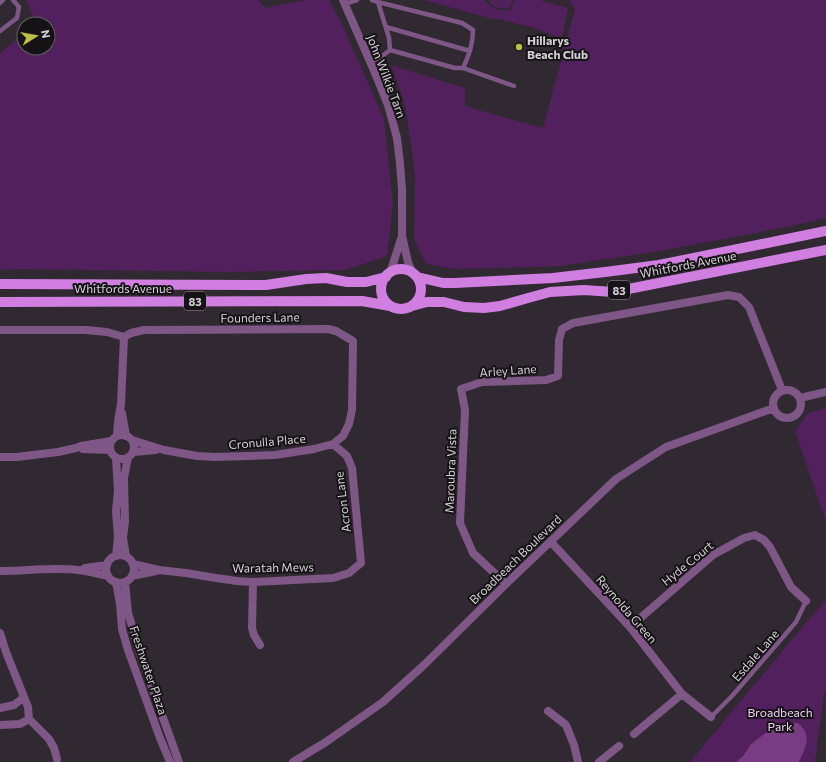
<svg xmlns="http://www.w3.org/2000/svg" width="826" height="762" font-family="Commissioner,sans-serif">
	<rect width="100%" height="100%" fill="#302931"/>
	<path fill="#52205c" d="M26,0H258L265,8L305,0H329L342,24L384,119L393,204L387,256L345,270L226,272L19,269L0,270V53L24,33V48H48V24H34L36,22Z
		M424,0H484L495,9L510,11L515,0H540L568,8L562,37L551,35L538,29L499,19H493Z
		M488,0H513L509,9L495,7Z
		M569,0H826V218L786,227L660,251L560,266L455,269L426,264L414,239L415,173L405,105L391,65L465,88V106L543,128L575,9Z
		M826,408V522L795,431L808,413Z
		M826,596V689L824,694L815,762H690L809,619L825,602Z"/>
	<path fill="#773c82" d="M784,723H798C800,725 803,728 804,730C811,740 803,753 799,762H736L743,756L751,744L767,732Z"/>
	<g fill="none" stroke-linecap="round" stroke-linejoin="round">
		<path stroke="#7e5786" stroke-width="4.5" d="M378,2L462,23L473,30C473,44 469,56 463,68H455L390,50
			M0,3L3,0
			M345,4L357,0
			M386,27L470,51
			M0,31L17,18L19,7L13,0
			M370,62L381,57L390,50L389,38L378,2L372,0
			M463,68L514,86
			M711,717L732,696L796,622L806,601"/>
		<path stroke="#7e5786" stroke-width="8" d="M343,0L375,73L388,105L397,138L400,163L402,190V236L408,262L413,274
			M390,273L402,236
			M0,330H86L107,332L124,337L131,333L144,330L328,329L336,331L353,341L352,410L349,424L343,436L333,444L314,449L275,455L215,457L197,456L164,450L132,440
			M773 404a14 14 0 1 1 28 0a14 14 0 1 1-28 0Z
			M800,398L826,392
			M122,413L126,436
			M110 447a12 12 0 1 1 24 0a12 12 0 1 1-24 0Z
			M117,436L118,421L121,404L124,337
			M83,449L110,450
			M133,452L156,450
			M0,457H17L58,452L76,448L81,446L111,441
			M551,542L630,627L682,694L711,717
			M106 569a14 14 0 1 1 28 0a14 14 0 1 1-28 0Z
			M116,556L118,537L116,511L118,491L116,458
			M126,556L123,538L125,521L124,478L128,458
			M133,564L159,570L186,573L216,578L237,581L253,582L333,578L349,573L361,563L352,468L347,456L333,444
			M85,568L107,565
			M0,571C26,571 52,567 78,570C88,571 98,574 108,576
			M132,576L156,571
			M116,582L120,604L122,629L128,650L160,738L170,762
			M125,582L128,613L132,626L139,651L179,762
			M253,582L252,628L254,635L260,645
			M506,584L473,553L460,523L465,410L461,389L482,382L546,380L558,376L559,340L562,329L573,323L728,295L739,297L749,307L782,390
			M630,627L713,555L744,538L755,535L764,540L770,547L791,587L806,601
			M0,633L6,652L28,707L29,719L49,739L54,748L57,759
			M0,708L14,705L24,697
			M548,711L566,725L574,745L578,762
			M0,725L20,724L29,719
			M634,734L682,694
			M293,762L326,742L383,702L424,665L506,584L616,479L666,447L774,408
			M599,762L619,746"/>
		<path stroke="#d07fe0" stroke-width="10" d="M381 289a20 20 0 1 1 40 0a20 20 0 1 1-40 0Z
			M417,277L443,283H455L553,278L605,272L659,265L826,231
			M0,284L266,285L306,279L326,278L347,282H366L386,277
			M0,302L362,301L390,306
			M412,306L427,302H444L464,307L484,308L500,306L528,298L550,292L584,290L613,292L826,250"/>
	</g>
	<circle fill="#bcbf44" stroke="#161316" stroke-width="1.5" cx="519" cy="47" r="4"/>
	<g text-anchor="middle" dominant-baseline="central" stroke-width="4" stroke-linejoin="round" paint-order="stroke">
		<g fill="#161316" stroke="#9b979c" stroke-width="1">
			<rect x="608" y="281" width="22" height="18" rx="3"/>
			<rect x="184" y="292" width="22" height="18" rx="3"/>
		</g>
		<g font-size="11" font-weight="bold" fill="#d4d0d5">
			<text x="619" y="290">83</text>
			<text x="195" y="301">83</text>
		</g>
		<g font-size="12" font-weight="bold" fill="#d4d0d5" stroke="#161316" text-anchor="start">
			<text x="527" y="40">Hillarys<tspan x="527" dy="14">Beach Club</tspan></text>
		</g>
		<g font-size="12" fill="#d4d0d5" stroke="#161316">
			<text transform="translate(387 76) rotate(69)">John Wilkie Tarn</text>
			<text transform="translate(688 264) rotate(-11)">Whitfords Avenue</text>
			<text x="123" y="288">Whitfords Avenue</text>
			<text transform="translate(260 317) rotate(-1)">Founders Lane</text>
			<text transform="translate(508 370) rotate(-4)">Arley Lane</text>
			<text transform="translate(267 441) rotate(-5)">Cronulla Place</text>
			<text transform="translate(450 471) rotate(-88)">Maroubra Vista</text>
			<text transform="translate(342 502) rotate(-97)">Acron Lane</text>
			<text transform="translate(515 559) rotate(-44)">Broadbeach Boulevard</text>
			<text transform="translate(687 563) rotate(-39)">Hyde Court</text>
			<text transform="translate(273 567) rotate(-1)">Waratah Mews</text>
			<text transform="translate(627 609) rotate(49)">Reynolda Green</text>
			<text transform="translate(755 655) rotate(-49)">Esdale Lane</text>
			<text transform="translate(149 670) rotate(71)">Freshwater Plaza</text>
		</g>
		<g font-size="12" fill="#efcef5" stroke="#161316">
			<text x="780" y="712">Broadbeach<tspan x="780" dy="14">Park</tspan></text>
		</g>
	</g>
	<g transform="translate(36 36) rotate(79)"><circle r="19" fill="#161316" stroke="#625f62"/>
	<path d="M0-3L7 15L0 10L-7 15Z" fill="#bcbf44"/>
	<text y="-6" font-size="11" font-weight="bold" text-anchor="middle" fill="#d4d0d5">N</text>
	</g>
</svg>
